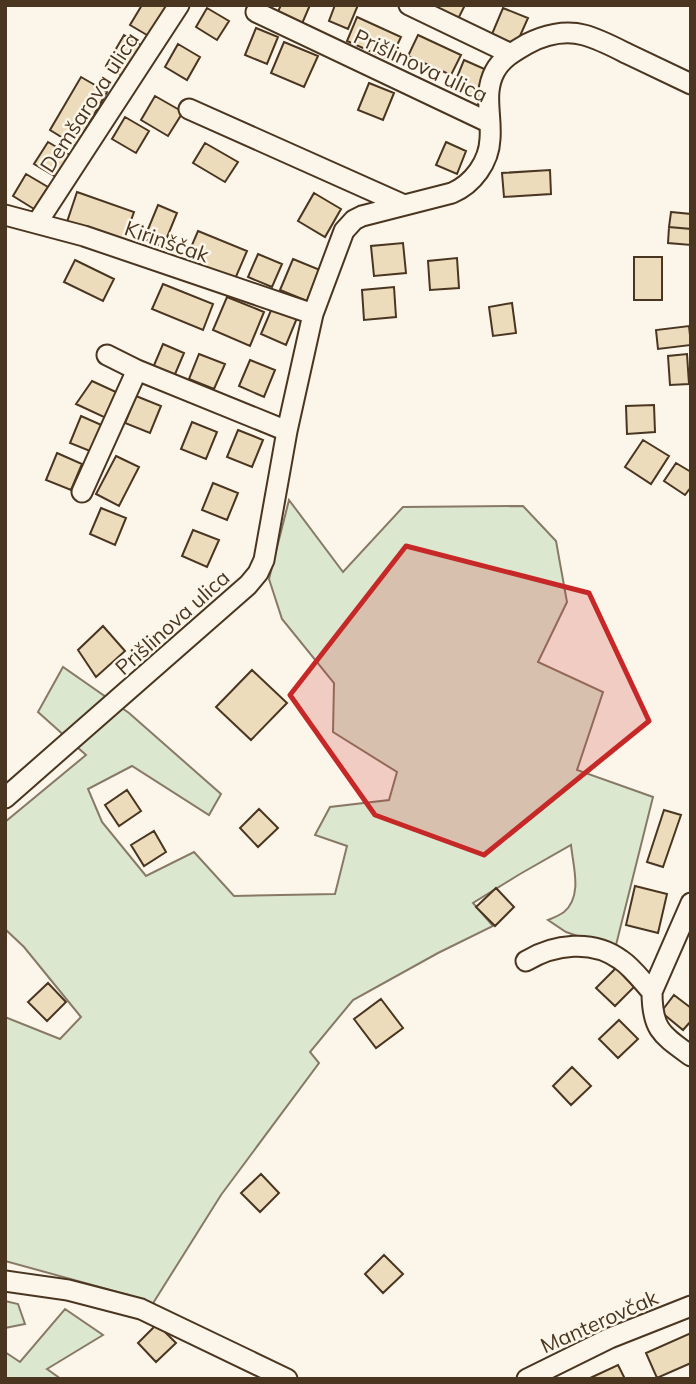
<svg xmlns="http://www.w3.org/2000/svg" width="696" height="1384" font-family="Mulish,sans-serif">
	<rect width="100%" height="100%" fill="#fbf6e9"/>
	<path fill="#dce7d0" stroke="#887966" stroke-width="2" d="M289,500L343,572L403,507L523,506L556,541L567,602L538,662L603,692L577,770L653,797L615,949L566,932L548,920C553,918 560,915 564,912C583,896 573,866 571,845L520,874L473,903L493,926L438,953L353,1000L310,1052L319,1063L221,1195L145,1316L129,1295L5,1261V1017L60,1039L81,1017L24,947L5,929V822L86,755L38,712L63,667L129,713L221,794L209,815L132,766L88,789L102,822L146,876L194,852L234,896L335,894L347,846L315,835L330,807L389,800L397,772L333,732L334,683L282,619L269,579Z
		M5,1301L18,1304L25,1324L5,1328Z
		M65,1309L103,1335L47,1369L61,1379H5V1352L20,1362Z"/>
	<path fill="#ecdcbc" stroke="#4a3520" stroke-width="2" d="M142,5H164L169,9L152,38L130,25Z
		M281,5H310L301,26L276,16Z
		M335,5H358L348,29L329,21Z
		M425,5H465L457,21Z
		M207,8L229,21L217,40L196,27Z
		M503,8L528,18L516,45L492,34Z
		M357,17L401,37L390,60L347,41Z
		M256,28L278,37L267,64L245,55Z
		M124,35L146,48L128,79L106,66Z
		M418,35L461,55L451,75L408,56Z
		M284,42L318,56L304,87L271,73Z
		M178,44L200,57L187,80L165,67Z
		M464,60L489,71L478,97L453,87Z
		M81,77L107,92L76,146L50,130Z
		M369,83L394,93L383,120L358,110Z
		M155,96L183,112L168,136L141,120Z
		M125,117L149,131L136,153L112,139Z
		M48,142L70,155L56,177L34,164Z
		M446,142L466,151L457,174L436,165Z
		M205,143L238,162L225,182L193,163Z
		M550,170L551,194L504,197L502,173Z
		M26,174L48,187L34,209L13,196Z
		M77,192L134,212L123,242L67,222Z
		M314,193L341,209L325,237L298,221Z
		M158,205L177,213L163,247L144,239Z
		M671,212L691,214V229L669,227Z
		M669,227L691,229V245L668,243Z
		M198,231L247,251L235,279L186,259Z
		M403,243L406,273L374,276L371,246Z
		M258,254L282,264L272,287L248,277Z
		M634,257H662V300H634Z
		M457,258L459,288L430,290L428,261Z
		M293,259L320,270L307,301L280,290Z
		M75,260L114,279L103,301L64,282Z
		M163,284L213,304L203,330L152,309Z
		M394,287L396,317L364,320L362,290Z
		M227,297L264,312L250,346L213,330Z
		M512,303L516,333L493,336L489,307Z
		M272,308L297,318L286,345L261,334Z
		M689,326L691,345L658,349L656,330Z
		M163,344L184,353L173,379L152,370Z
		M199,354L225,364L214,389L189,379Z
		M687,354L689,384L670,385L668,356Z
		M250,360L275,370L264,397L239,386Z
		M92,381L116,392L106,418L76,404Z
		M136,396L161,406L150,433L125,423Z
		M654,405L655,432L627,434L626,406Z
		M81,416L106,427L95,453L70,443Z
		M192,422L217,432L206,459L181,449Z
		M238,430L263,440L252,467L227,457Z
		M643,440L669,456L651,484L625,467Z
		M57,453L82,464L71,490L46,480Z
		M116,456L139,467L119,506L96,494Z
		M676,463L691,472V487L685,495L664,481Z
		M213,483L238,493L227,520L202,510Z
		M101,508L126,518L115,545L90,534Z
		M193,530L219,540L207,567L182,556Z
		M103,626L125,651L96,677L78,650Z
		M252,670L287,703L251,740L216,707Z
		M127,790L141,811L119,826L105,805Z
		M259,809L278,828L258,847L240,828Z
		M664,810L681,815L663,867L647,862Z
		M154,831L166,852L144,866L131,845Z
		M635,886L667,894L658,933L626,925Z
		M496,888L514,907L495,926L476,907Z
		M616,968L634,987L615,1006L596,988Z
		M48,983L66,1002L47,1021L28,1002Z
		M674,995L691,1008V1021L683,1030L661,1012Z
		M381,999L403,1028L376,1048L354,1019Z
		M619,1020L638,1039L618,1058L599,1039Z
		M572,1067L591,1086L571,1105L553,1086Z
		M261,1174L279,1193L260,1212L241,1193Z
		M384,1255L403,1274L383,1293L365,1274Z
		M157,1324L176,1343L156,1362L138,1343Z
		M691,1333V1363L657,1378L646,1353Z
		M618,1365L625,1379H588Z"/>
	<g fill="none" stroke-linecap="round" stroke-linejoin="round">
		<defs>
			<path id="minor" d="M409,5L511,54
				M256,12L490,123
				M189,109L404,205
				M5,215L84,236L313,314
				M37,223L179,5
				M107,355L137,370L287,431
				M82,492L137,370
				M5,798L248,585L258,573L264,560L287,431L313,314L344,231L354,220L362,216L452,193C473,184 489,162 490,139C492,115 483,93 495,71C502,58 515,51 527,44C544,35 565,30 584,35C599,39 614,47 628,54C649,64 670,74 691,84
				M691,903L652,992C652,1030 662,1035 691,1056
				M526,961C554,944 593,939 621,960C633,968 642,981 652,992
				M5,1281L68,1290L141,1309L287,1379
				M527,1379L610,1338L691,1306"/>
		</defs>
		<use href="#minor" stroke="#4a3520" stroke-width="23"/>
		<use href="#minor" stroke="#fbf6e9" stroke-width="19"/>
	</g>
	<path fill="#c62828" fill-opacity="0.2" stroke="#c62828" stroke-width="5" stroke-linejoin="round" d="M406,546L589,593L649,721L484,855L375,815L290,695Z"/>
	<g text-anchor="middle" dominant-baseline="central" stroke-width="5" stroke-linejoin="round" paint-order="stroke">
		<g font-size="21" fill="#4a3520" stroke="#fbf6e9">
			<text transform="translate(421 65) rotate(25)">Prišlinova ulica</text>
			<text transform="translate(89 102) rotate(-57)">Demšarova ulica</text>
			<text transform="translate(167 241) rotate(19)">Kirinščak</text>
			<text transform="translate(172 622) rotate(-42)">Prišlinova ulica</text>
			<text transform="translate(599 1321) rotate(-24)">Manterovčak</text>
		</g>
	</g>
	<rect width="696" height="1384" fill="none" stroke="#4a3520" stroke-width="14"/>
</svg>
